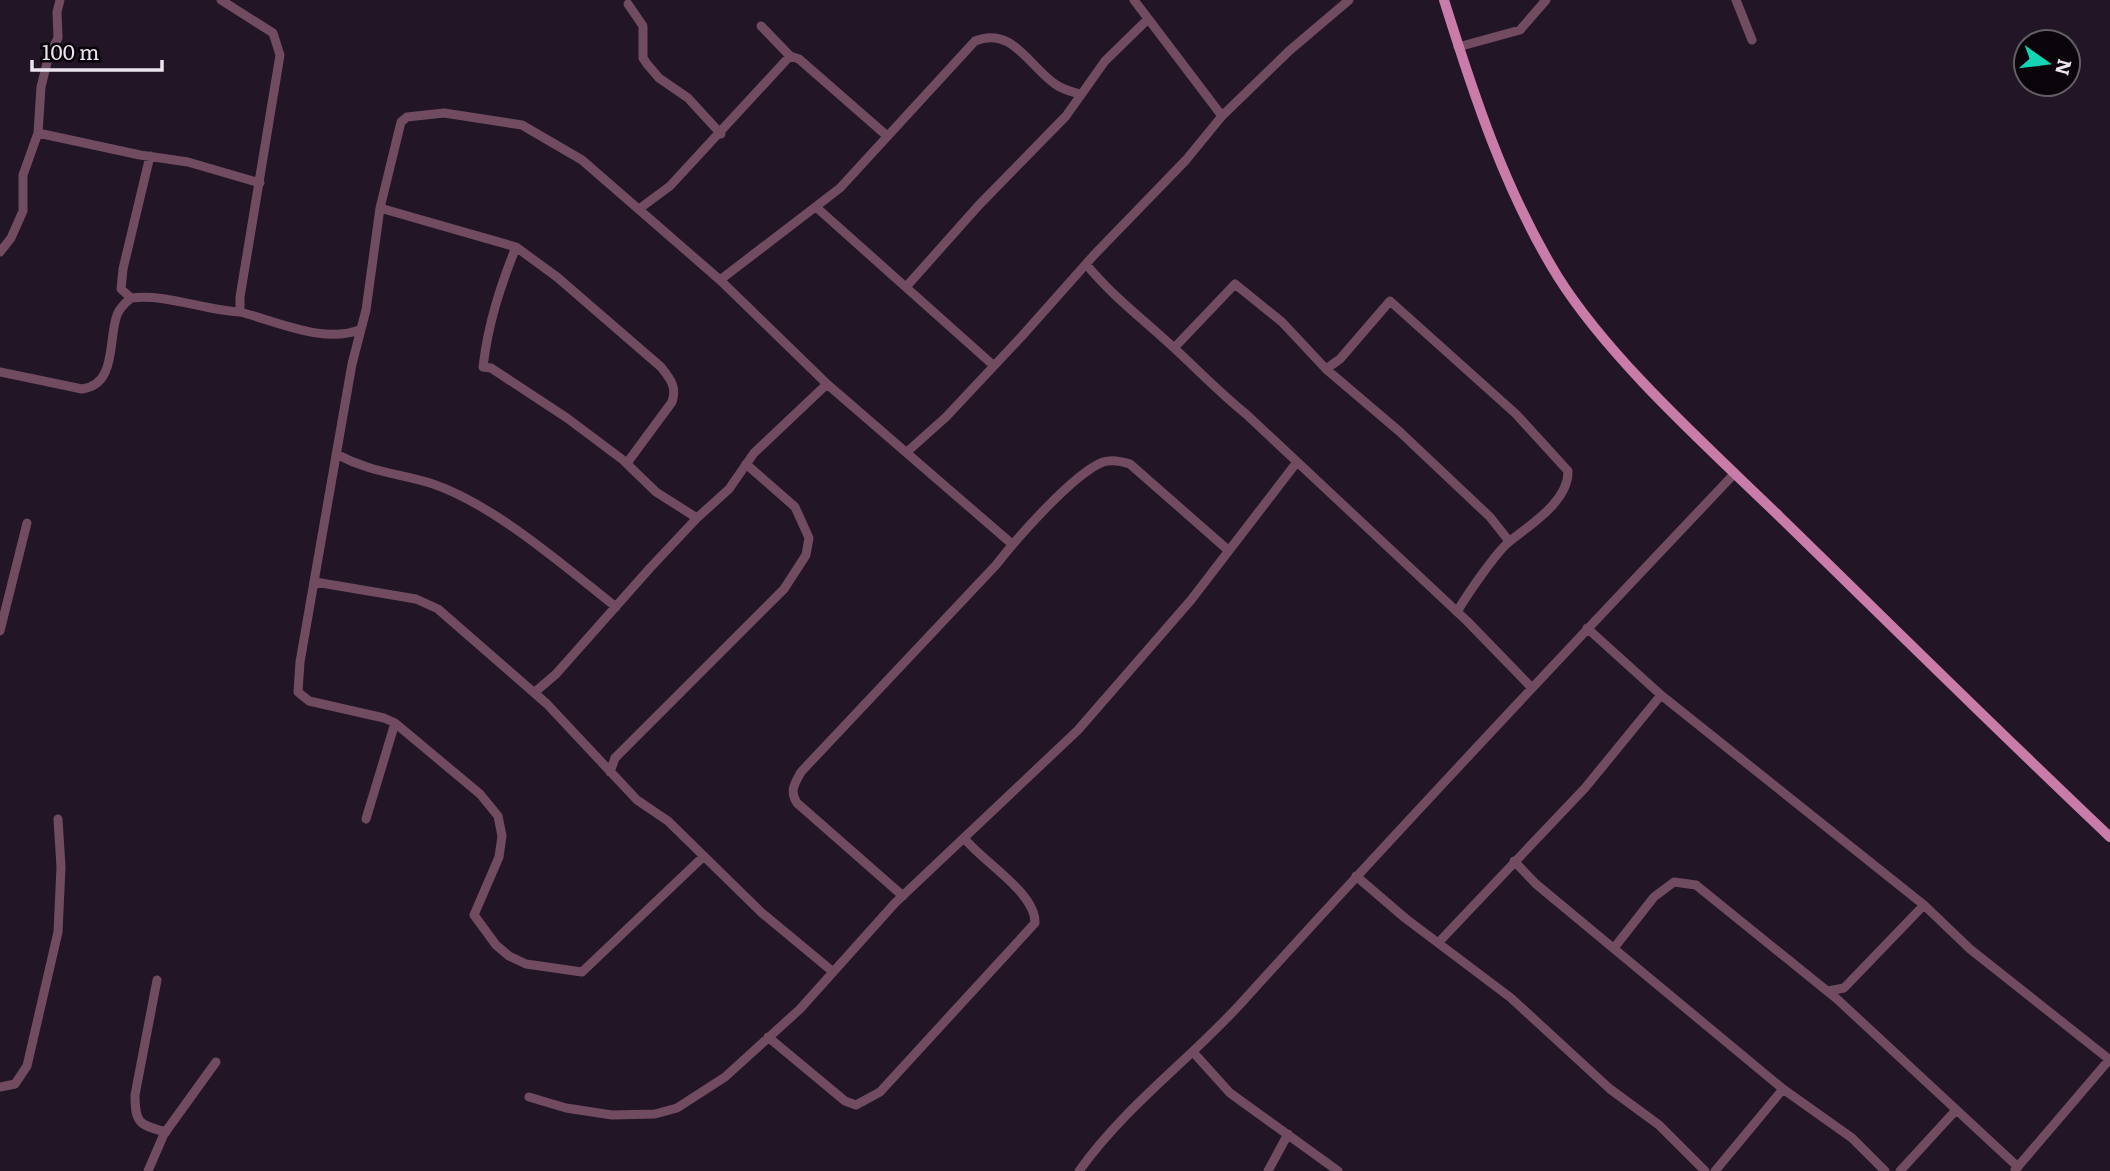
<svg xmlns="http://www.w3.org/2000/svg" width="2110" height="1171" font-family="Literata,serif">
	<rect width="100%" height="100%" fill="#221526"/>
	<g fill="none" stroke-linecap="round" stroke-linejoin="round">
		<path stroke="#714c61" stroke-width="9" d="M221,0L273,33L280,55L240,297V312C276,321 326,345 361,329
			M1134,0L1222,116
			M1736,0L1752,40
			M628,4L643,26V58L647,64L659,78L688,98L721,134
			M761,26L790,56L799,59L886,135
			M1458,47L1520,30L1546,0
			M38,133L140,155L188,162L260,183
			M816,207L993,365
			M380,208L516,247L557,277L661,367C671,380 677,387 672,402L627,463
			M639,209L670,186L790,56
			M516,247C500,287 488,324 483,367L491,368L567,418L623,460L656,492L697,518
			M0,252L11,238L23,211V175L38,133L41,87L49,55L58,38L57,12L60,0
			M1086,264C1112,296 1143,319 1173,347C1198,370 1220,393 1246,414L1467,621L1532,688
			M720,280L840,188L975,41C1012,26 1028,65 1055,84C1062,89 1072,92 1080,94
			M906,287L979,205L1066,116L1105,61L1148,19
			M131,298L121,289L123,269L150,156
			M1174,348L1235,284L1282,322L1326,369L1400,432L1490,517L1509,541
			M1326,369L1340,359L1390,301L1516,414L1568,471C1569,501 1530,525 1510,541C1497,551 1466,596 1457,612
			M0,372L82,389C117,385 108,339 117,315C119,309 125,303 131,298C169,294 202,310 240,312
			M908,451L946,417L1022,336L1094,255L1186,160L1222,116L1289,51L1349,0
			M336,454C372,473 398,473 433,484C495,505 565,567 616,607
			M315,582L416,599L438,609L547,704L637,800L668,821L762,913L832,971
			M1587,628L1661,695L1924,905L1970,949L2110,1060
			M0,631L27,523
			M535,692L556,674L650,568L697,518L729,489L754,453L827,384
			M610,772L615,758L784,589L806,555L809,538L795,507L746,464
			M366,819L395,723
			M704,856L582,972L526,964L509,956L496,945L474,915L499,857L502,836L498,816L480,794L395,723L384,718L309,701L298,692L300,662L352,364L366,310L380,208L401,122L407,117L444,113L522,125L582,160L720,280L827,384L1012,544
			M1514,861L1536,884L1783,1089L1852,1138L1885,1171
			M1356,876L1405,918L1511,998L1610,1089L1659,1125L1705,1171
			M903,896L797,803C789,791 795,783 801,772L996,565C1017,538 1073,474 1103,462C1112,459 1121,461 1130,464L1228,550
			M1438,943L1585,788L1661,695
			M1614,948L1654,897L1674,882L1696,885L1837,999L2018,1167
			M157,980L135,1095C135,1123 139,1125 166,1132
			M1828,991L1844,988L1924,905
			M768,1037L845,1101L856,1105L880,1092L1035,923C1036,893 983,862 965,839
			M1193,1052L1230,1093L1338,1171
			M0,1087L15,1084L27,1066L58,932L61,867L58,819
			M529,1097L566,1108L612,1115L655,1114L677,1108L725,1077L800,1009L895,903L1078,730L1191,600L1297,462
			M2015,1170L2109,1060
			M148,1171L164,1134L216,1062
			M1079,1171C1126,1105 1191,1059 1244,1000C1405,822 1570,647 1735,473
			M1268,1171L1288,1134
			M1715,1171L1783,1089
			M1900,1171L1956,1110"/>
		<path stroke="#c97ca9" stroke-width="10" d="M1444,0C1474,96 1505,191 1558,277C1611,361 1708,447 1780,517C1890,624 1999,732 2110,837"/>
	</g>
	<g transform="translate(2047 63) rotate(104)"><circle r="33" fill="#08040a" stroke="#635d65" stroke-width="2"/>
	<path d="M0-5L12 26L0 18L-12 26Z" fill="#14d5b3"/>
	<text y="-10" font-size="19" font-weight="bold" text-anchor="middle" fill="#ebe3ee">N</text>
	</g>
	<path d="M32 60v10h130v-10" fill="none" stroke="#ebe3ee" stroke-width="3.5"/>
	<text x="42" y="60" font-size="21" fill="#ebe3ee" stroke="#08040a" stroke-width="5" paint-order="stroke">100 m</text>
</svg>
